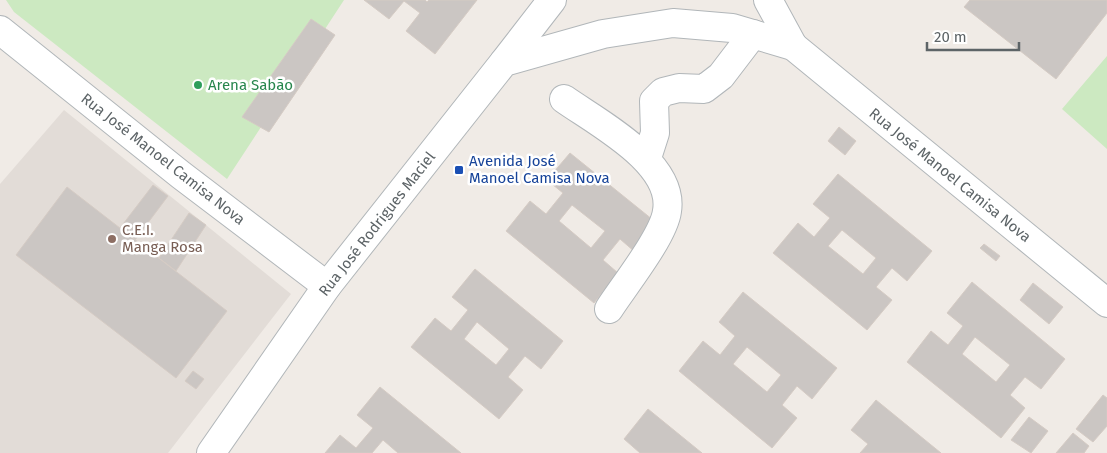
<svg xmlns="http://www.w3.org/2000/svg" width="1107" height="453" font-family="'Fira Sans',sans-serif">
	<rect width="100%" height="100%" fill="#f0ebe6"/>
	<path fill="#e2dcd7" d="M64,110L291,294L168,453H0V184Z"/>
	<path fill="#cce9c1" d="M6,0H344L227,179L14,12Z
		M1107,56V149L1062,109Z"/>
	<path fill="#cbc6c3" stroke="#d5cbc4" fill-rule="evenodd" d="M364,0H425L427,2L429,0H477L435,54L406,31L420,13L404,1L389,19Z
		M970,0H1107V13L1056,79L964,7Z
		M311,19L335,35L269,132L242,117Z
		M839,127L856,141L845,155L828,141Z
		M570,153L658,224L635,252L620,239L603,260L618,273L594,303L506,231L530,201L546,214L563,193L547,180ZM572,205L605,231L591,248L559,221Z
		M838,174L932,251L907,281L892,268L876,287L892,300L867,330L773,253L798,223L814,237L830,218L813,204ZM842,230L876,258L863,274L828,246Z
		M153,185L168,196L135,240L120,228Z
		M67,187L227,311L176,378L16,255Z
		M189,213L206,225L176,271L159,258Z
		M984,244L1000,256L996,261L980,248Z
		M475,269L563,341L541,369L525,356L508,377L523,390L499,419L411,347L435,318L451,331L468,310L452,297ZM477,322L509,349L496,365L464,339Z
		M972,282L1065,359L1041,389L1025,377L1010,395L1025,408L1001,438L907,362L931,331L948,345L963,326L947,313ZM975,337L1010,365L996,382L962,354Z
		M1033,283L1063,307L1049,324L1020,300Z
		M743,292L837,368L812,399L797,386L782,405L797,418L772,448L679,371L703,341L720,355L735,336L719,322ZM747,347L781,375L767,392L733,364Z
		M193,371L204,379L196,389L185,381Z
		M380,387L461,453H398L383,440L372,453H325L340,435L356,448L373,428L357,415Z
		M1103,395L1107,398V426L1093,442L1076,429Z
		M876,400L941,453H860L868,444L851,430Z
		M648,409L702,453H640L624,439Z
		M1029,417L1048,431L1031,453L1011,440Z
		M1073,433L1089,446L1084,453H1056Z"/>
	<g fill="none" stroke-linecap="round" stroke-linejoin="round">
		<defs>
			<path id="minor" d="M768,0L793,46
				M0,30L181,175L327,286
				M504,62L552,0
				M564,99C598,123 675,163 667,211C664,236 623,287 609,309
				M647,158L655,133L654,101L663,92L679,88L704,89L721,76L753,34"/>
			<path id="tertiary" d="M211,453L327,286L504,62L603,34L673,23L732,28L793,46L1107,303"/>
		</defs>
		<use href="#minor" stroke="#b1b6b9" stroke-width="30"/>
		<use href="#tertiary" stroke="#b1b6b9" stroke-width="30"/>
		<use href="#minor" stroke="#fff" stroke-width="28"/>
		<use href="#tertiary" stroke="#fff" stroke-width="28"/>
	</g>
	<circle fill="#2e9e5b" stroke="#fff" stroke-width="2" cx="198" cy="85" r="5"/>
	<rect fill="#1a4fb4" stroke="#fff" stroke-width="2" x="454" y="165" width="10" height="10" rx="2.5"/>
	<circle fill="#8d6e63" stroke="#fff" stroke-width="2" cx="112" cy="239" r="5"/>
	<g text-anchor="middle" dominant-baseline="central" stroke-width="5" stroke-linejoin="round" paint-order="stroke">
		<g font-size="15" fill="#27864d" stroke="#fff" text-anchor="start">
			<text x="208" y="85">Arena Sabão</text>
		</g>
		<g font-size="15" fill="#5d6467" stroke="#fff">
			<text transform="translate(163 159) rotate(38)">Rua José Manoel Camisa Nova</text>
			<text transform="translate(950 175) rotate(39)">Rua José Manoel Camisa Nova</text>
			<text transform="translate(377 224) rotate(-52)">Rua José Rodrigues Maciel</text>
		</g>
		<g font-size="15" fill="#164399" stroke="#fff" text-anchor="start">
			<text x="469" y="161">Avenida José<tspan x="469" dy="17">Manoel Camisa Nova</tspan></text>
		</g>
		<g font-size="15" fill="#785e54" stroke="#fff" text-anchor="start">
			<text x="122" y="230">C.E.I.<tspan x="122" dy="17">Manga Rosa</tspan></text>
		</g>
	</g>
	<path d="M927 42v8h92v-8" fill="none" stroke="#5d6467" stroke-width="2.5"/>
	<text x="934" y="42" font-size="15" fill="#5d6467" stroke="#ffffff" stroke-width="4" paint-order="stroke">20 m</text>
</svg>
